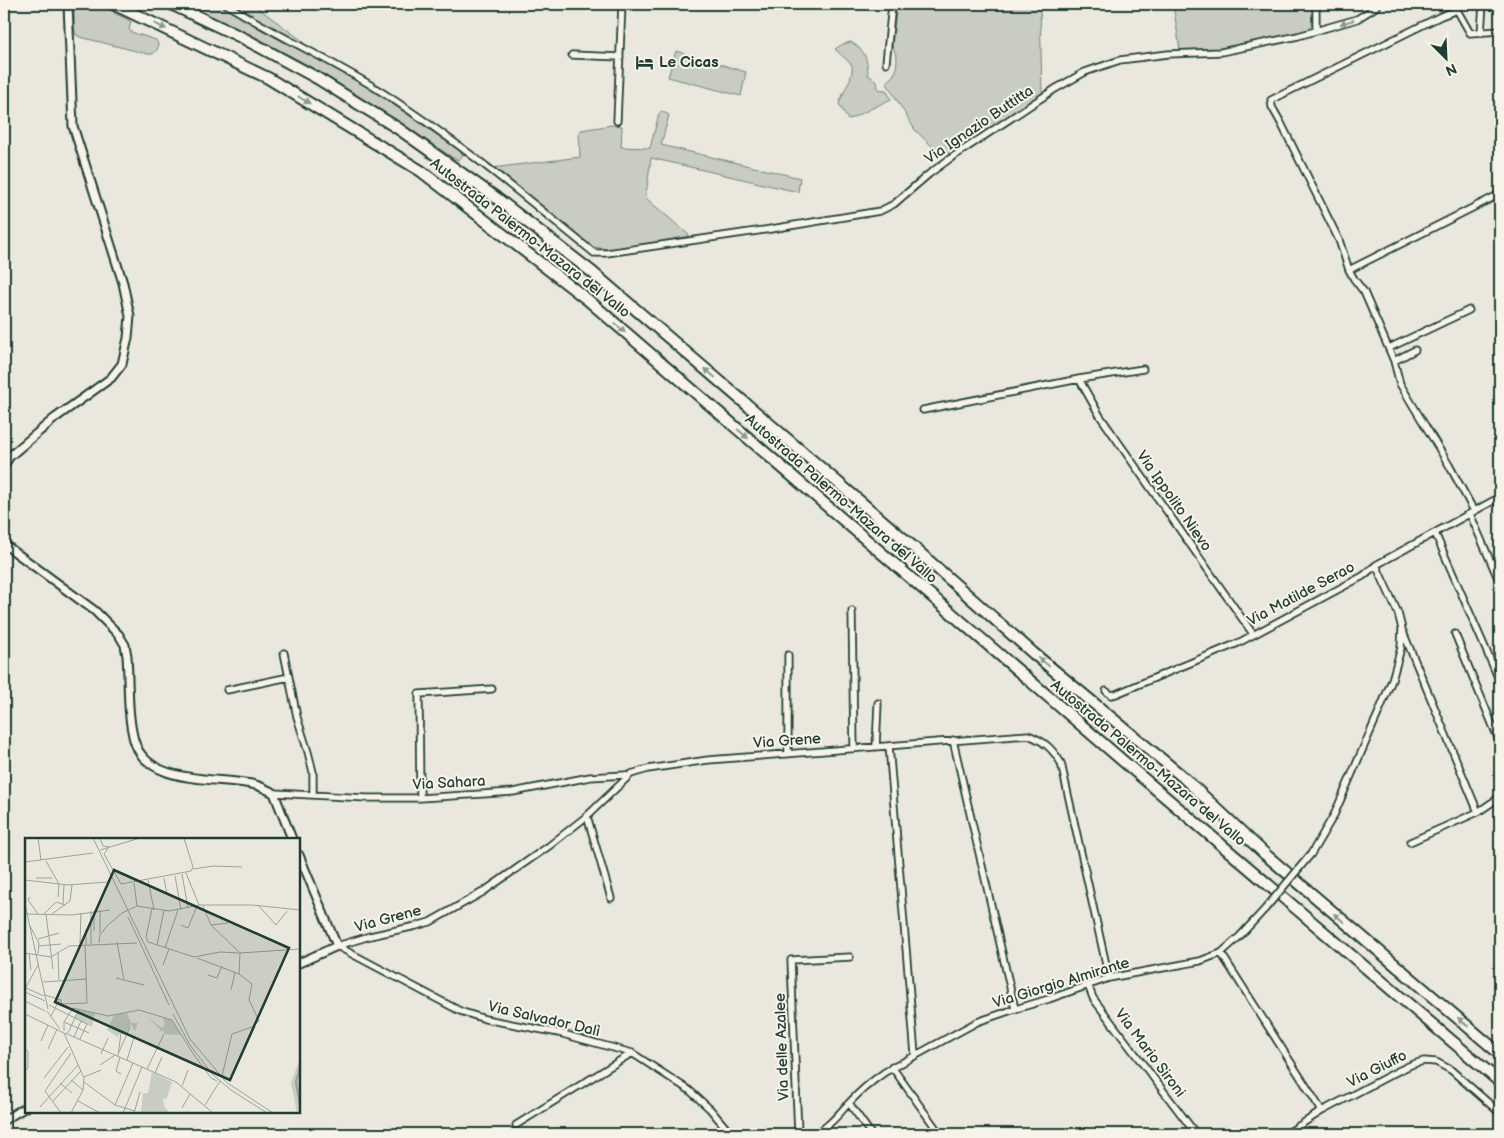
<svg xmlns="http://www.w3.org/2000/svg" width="1504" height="1138" font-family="'Balsamiq Sans',sans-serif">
	<rect width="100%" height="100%" fill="#eae8dd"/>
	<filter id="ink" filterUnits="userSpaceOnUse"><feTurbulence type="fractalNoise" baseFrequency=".02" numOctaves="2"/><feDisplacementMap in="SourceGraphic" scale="10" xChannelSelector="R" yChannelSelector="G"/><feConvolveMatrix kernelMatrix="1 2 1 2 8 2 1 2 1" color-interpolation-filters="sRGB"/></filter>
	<g filter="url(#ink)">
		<path fill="#c8ccc1" stroke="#74847a" d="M74,4H119L114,13L127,19L131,22L129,29L131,32L156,40C160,47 158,49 153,54H148L80,37L76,35L74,27Z
			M184,4H217L338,68L372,90L460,151L463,155L459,160L455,159L355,94L300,61Z
			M229,4H264L263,7L258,8L304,42L295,41Z
			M897,4H1040L1042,95L955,153L951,154L935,149L915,130L886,82L892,77L896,71L897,58L892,45Z
			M1173,4H1312C1312,12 1314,24 1308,30C1302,36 1227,48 1214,49C1204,50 1194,50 1183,51L1180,50Z
			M851,42C866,52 867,57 868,75L877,81L878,89L886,90L891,99L848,120L839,104C843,91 854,78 852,65L835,49L843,44Z
			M676,51L746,72L741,96L668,77Z
			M661,111L669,115L661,145L800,178L798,192L651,158L646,195L647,199L690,236L614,250L593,247L582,239L522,190L492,168L580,157L579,132L581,130L612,125L622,126L621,147L650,148L659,114Z"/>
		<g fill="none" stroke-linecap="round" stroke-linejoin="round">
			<defs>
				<path id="minor" d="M226,4C272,33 322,56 369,84C448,133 522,194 594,253H607L771,229L880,211L894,204L929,174L948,160L1055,89L1085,72L1120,60L1168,54L1221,52L1298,36L1357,19L1376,7V4
					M830,4V5
					M1316,4V31
					M1481,33L1483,4
					M572,55L620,57
					M886,63L892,4
					M617,121L622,4
					M1349,270L1500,194
					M1389,348L1469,310
					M1394,361L1415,350
					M1079,379L1100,416L1253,634
					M923,410L1079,379L1143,369
					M1474,511L1449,465L1400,384L1394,361L1364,292L1354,279L1349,270L1339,240L1281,123L1272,107L1271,100L1441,16L1457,10L1470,33L1500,31
					M1470,514L1500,583
					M1435,533L1500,682
					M852,611L854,748
					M1403,632L1478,812
					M1455,634L1500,743
					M284,653L297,717L308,752L313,772V795
					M788,655V754
					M227,690L289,677
					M1106,691L1111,695L1116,694L1238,643L1363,576L1376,565L1500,497
					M953,740L1015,1009
					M889,746L915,1055
					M876,747L878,703
					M274,793L367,798H420L513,792L590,777L625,775
					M420,798L419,694L492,689
					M587,816L611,898
					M1410,842L1478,812L1500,797
					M1311,854L1334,815L1378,714L1392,680L1401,648L1402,629L1398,613L1376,565
					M337,946L370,936L416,926L430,922L483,892L549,846L587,816L631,774L648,769L708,760L1028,735C1044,741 1052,748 1061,763L1109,978
					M337,946L460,1011L485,1019L559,1033L632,1053L689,1090L710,1109L731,1134
					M1221,953L1322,1111
					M1088,985L1093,998L1102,1010L1196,1134
					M892,1067L940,1134
					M849,1103L871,1134
					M516,1125L632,1053
					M798,1134L791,960L850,957
					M816,1134C831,1124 837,1116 848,1104C859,1092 872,1081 885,1072L977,1022L1009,1011L1049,999L1109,978L1200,961L1221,953L1239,937L1265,909
					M1286,1134L1322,1111L1398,1071L1413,1064L1424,1061L1436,1062L1451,1070L1500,1113"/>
				<path id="tertiary" d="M4,465L10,456L55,418L111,378L122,364L128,338L130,316L123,283L73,126L68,4
					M4,544L95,611L119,635L125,645L127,656C129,683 127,714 134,740C147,787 218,776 256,785C262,787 268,790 274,793L292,839
					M299,855L337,946L299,963
					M4,1120L26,1107"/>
				<path id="motorway" d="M113,4L268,78L421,171L588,300L1130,767L1500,1082
					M171,4L245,39L317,78L399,129L495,197L592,272L912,546L1033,653L1183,777L1266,855L1500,1054"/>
			</defs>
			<use href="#minor" stroke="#1f3d34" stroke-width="9"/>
			<use href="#tertiary" stroke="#1f3d34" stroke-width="11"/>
			<use href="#motorway" stroke="#1f3d34" stroke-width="14"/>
			<use href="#minor" stroke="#f7f3e8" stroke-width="5.5"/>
			<use href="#tertiary" stroke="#f7f3e8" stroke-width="7"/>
			<use href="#motorway" stroke="#f7f3e8" stroke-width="10"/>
			<defs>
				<path id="minor-bridge" d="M1265,909L1311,854"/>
			</defs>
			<use href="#minor-bridge" stroke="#1f3d34" stroke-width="9" stroke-linecap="butt"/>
			<use href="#minor-bridge" stroke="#f7f3e8" stroke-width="5.5"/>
		</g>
		<defs><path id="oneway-solid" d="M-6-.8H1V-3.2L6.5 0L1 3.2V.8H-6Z" transform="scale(1.25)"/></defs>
		<g fill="#8b988e">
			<use href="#oneway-solid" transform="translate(1347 22) rotate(163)"/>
			<use href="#oneway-solid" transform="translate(160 26) rotate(26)"/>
			<use href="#oneway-solid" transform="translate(304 100) rotate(31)"/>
			<use href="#oneway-solid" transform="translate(620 328) rotate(41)"/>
			<use href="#oneway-solid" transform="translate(710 373) rotate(-139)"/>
			<use href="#oneway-solid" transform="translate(743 434) rotate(41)"/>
			<use href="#oneway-solid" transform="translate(1044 662) rotate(-141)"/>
			<use href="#oneway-solid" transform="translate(1339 918) rotate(-140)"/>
			<use href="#oneway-solid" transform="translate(1463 1022) rotate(-139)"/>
		</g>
	</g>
	<defs>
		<symbol id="hotel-bare" viewBox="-9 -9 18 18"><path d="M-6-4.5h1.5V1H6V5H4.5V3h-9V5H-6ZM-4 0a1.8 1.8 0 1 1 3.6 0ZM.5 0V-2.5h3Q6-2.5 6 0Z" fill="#1f3d34" stroke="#f7f3e8" stroke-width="2.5" paint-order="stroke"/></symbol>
	</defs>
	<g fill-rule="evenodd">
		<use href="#hotel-bare" x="632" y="50" width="25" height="25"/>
	</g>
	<g text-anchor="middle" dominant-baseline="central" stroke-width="4" stroke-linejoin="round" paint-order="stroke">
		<g font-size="15" font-weight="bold" fill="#1f3d34" stroke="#f7f3e8" text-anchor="start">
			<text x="659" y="62">Le Cicas</text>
		</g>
		<g font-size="15" fill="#1f3d34" stroke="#f7f3e8">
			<text transform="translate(979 125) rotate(-34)">Via Ignazio Buttitta</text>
			<text transform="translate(530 238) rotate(38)">Autostrada Palermo-Mazara del Vallo</text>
			<text transform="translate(841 499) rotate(41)">Autostrada Palermo-Mazara del Vallo</text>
			<text transform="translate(1174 501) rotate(55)">Via Ippolito Nievo</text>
			<text transform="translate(1301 594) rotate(-28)">Via Matilde Serao</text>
			<text transform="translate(787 741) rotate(-4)">Via Grene</text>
			<text transform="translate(1148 763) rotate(40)">Autostrada Palermo-Mazara del Vallo</text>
			<text transform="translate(449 783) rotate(-3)">Via Sahara</text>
			<text transform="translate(388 919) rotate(-15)">Via Grene</text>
			<text transform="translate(1061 983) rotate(-17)">Via Giorgio Almirante</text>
			<text transform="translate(544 1019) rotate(13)">Via Salvador Dalì</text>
			<text transform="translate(782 1047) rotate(-92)">Via delle Azalee</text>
			<text transform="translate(1150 1053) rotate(53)">Via Mario Sironi</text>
			<text transform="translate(1377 1069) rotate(-27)">Via Giuffo</text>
		</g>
	</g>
	<g transform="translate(25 838)">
		<rect width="275" height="275" fill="#eae8dd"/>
		<path d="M54,172L70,175L67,189L50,180ZM102,175L106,185H113L110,193L106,186L100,197L95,195L93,199L82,192L89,177ZM122,179L137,190L140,186L137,179L146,182L156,197L140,196L137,192L134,195L135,191ZM275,220V275H272L266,245ZM127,234L147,244L142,260L138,261L139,268L145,275H116L118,255H123Z" fill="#c8ccc1"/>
		<path fill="none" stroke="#9ca69c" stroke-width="2.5" d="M275,230L271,244L275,266"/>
		<path fill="none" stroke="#99a499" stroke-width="1" d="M13,0L16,22M68,0L165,201L201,244L248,275M75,0L78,8L84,9L79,16L96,46L166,33L168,29L159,0M75,12L115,0M21,23L34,46L33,59M0,24L68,15M168,31L188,28L217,29M161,35L174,67M157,36L163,70M150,38L156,72M11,40H27M139,40L142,56M0,42L43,47L82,44M123,42L129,72M109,45L112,68M5,59L3,62L13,76M0,66L23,171M38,66L39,46M233,67L251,87L262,73M112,68L144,73L174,67H227L275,72M178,68L186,87L214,114M127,71L121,99L123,104L169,119L195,114L215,115M0,76L47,77L85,72M19,76L31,64L40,67M21,76L28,131M27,76L45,63L47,47M103,79L144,167M156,87L163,90L172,68M186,87L203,85M5,88L14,105L13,116M69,93V73M75,95V72M13,101L34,95M92,104L99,142M74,105L75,97L82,88L97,75L112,68M55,106L56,75M66,106V73M61,107V91M132,107L139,72M14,108L36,106M140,110L153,72M0,115L26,119L44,108L112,105M4,115L6,132M33,115L34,142M172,120L214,136M138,127L144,111M183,137L192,140L197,128M91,140L119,147M18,144L62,141M1,150L19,158M0,151L13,127M206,152L210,134M0,154L20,163M20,157L36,162V166L62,165L60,107M0,163L20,173M24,167L62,186L55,201M22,173L35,191M0,176L39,195M148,176L165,207L187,236L206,252L242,275M26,178L34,162M39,184L64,195M39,193V184L48,170L83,178L114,172L147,182L169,217L186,240L192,243M39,195L59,240L58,252L46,275M40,195L151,244L188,275M43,195L54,171M49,199L56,183M16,203L23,187M0,210L3,214V230L0,233M23,211L32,191M94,214L105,189M76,216L83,200M93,218L96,195M95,219L91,233L96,236M102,222L109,199M75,227L90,217M122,231L139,196M130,235L137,219M197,238L207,196L227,189L234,183L224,162L227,146L214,136L215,115L275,111M59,239L76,232M19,240L43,209M46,242L58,252M59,244L90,267L110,273M35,245L47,255M157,248L163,232M28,263L56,233M53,263L75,275M90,267L108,225M180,267L195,243M15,269L53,227M157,270L165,256M36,275L20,253L46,215M98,275L117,229M109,275L115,254"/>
		<path fill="#1f3d34" fill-opacity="0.15" stroke="#1f3d34" stroke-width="2.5" d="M89,32L264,110L205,242L30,164Z"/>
		<rect width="275" height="275" fill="none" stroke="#1f3d34" stroke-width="2.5"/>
	</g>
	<rect width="1504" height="1138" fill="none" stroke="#f7f3e8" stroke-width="20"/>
	<rect x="10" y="10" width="1484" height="1118" fill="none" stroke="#1f3d34" stroke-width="2" filter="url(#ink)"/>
	<g transform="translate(1446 58) rotate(156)" stroke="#f7f3e8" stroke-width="4" paint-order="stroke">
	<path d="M0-4L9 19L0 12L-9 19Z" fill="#1f3d34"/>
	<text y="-8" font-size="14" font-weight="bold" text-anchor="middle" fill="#1f3d34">N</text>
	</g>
</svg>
